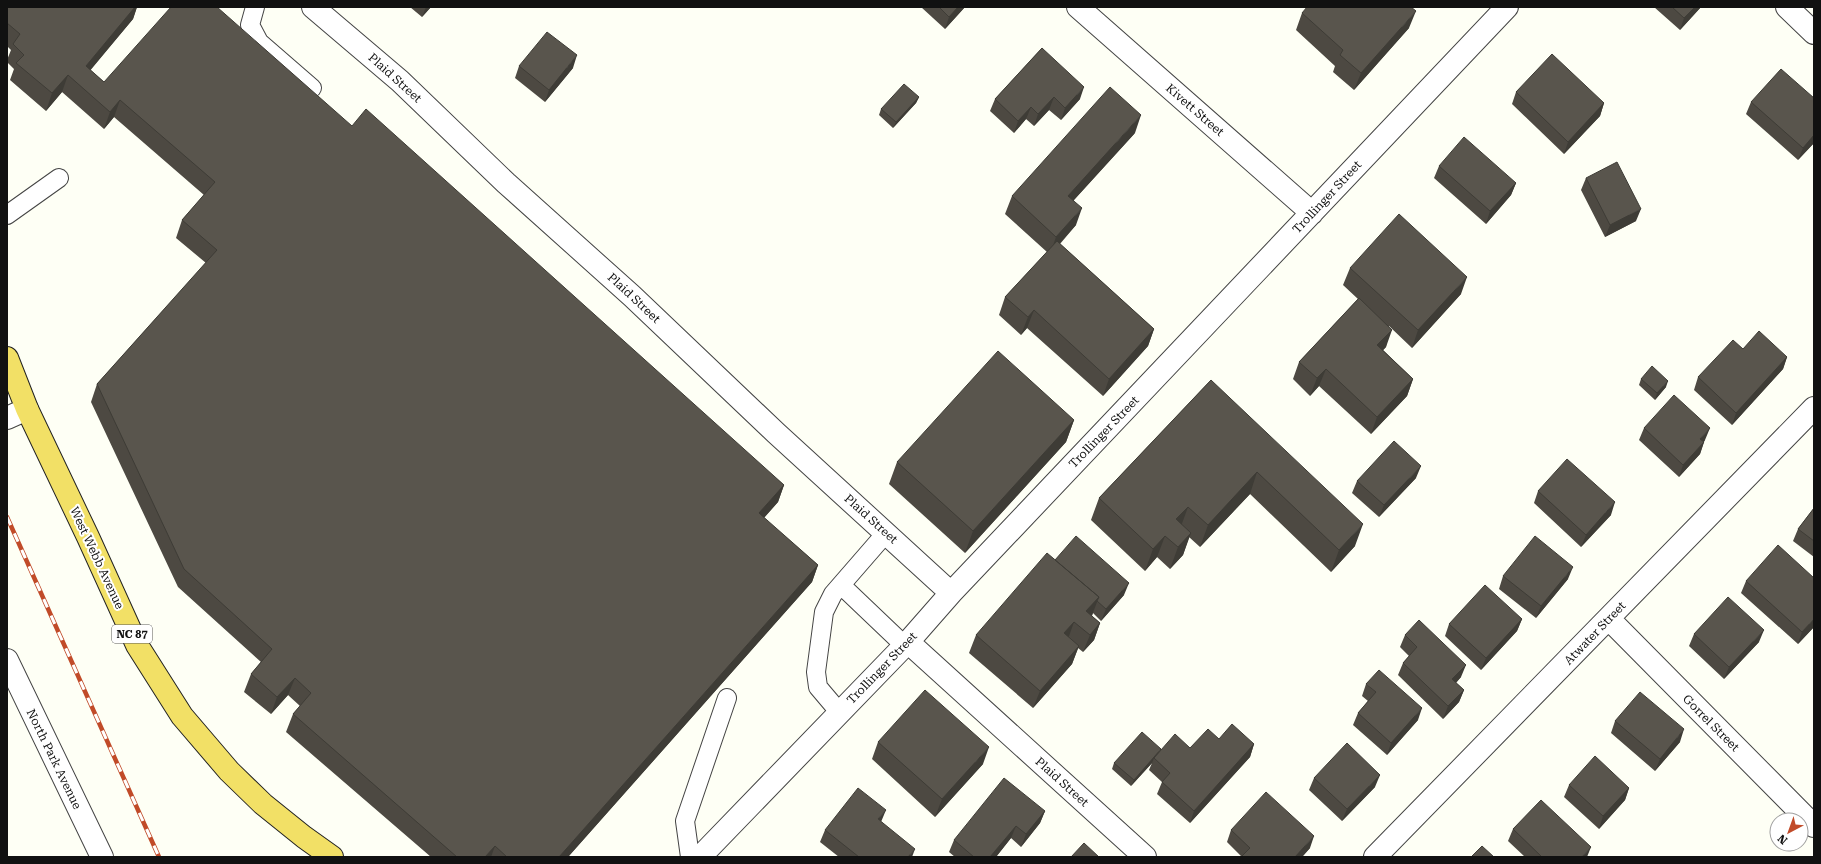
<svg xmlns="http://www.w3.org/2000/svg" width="1821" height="864" font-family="'Roboto Serif',serif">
	<rect width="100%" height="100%" fill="#fefff5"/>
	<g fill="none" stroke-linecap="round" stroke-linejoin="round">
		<defs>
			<path id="service" d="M255,7L250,25L259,42L312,88
				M7,215L59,178
				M841,585L905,646
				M840,713L818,687L816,672L824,612L833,594L886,533
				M690,857L685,821L727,698"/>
			<path id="minor" d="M313,7L400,81L506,183L632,296L776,433L951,593
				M1078,7L1312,213
				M1787,7L1814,33
				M1609,619L1814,826
				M908,642L1145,857
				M700,857L908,642L951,593L1507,7
				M1375,857L1814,408"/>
			<path id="tertiary" d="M7,418L27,409
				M7,660L102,857"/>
			<path id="trunk" d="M7,358L27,409L88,537L137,645L182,716L229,771L263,804L304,837L332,857"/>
		</defs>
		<use href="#service" stroke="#444" stroke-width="20"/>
		<use href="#minor" stroke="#444" stroke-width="24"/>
		<use href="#tertiary" stroke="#444" stroke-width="24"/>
		<use href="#trunk" stroke="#222" stroke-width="24"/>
		<use href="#service" stroke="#fff" stroke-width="18"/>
		<use href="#minor" stroke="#fff" stroke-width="22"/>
		<use href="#tertiary" stroke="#fff" stroke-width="22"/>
		<use href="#trunk" stroke="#f2e066" stroke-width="22"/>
		<defs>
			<path id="rail" d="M7,517L159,857"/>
		</defs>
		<use href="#rail" stroke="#c14b29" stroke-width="4.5"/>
		<use href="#rail" stroke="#fff" stroke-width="3" stroke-dasharray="9" stroke-linecap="butt"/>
	</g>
	<path fill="#4d4942" d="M7,7H137L133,19L90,70L104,82L352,126L784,485L778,502L764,518L818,565L812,582L568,857H431L286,732L293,714L300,706L288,695L271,714L244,692L251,674L261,662L178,587L91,402L97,384L206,263L176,238L182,220L204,195L114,117L104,129L62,92L46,111L10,80L14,69L7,62V60L11,50L7,46Z
		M410,7H431L422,17Z
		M921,7H965L945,29Z
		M1654,7H1701L1680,30Z
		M1302,13L1409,28L1354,90L1333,72L1335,66L1296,30Z
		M1042,48L1080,99L1061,120L1049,110L1034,126L1026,119L1014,133L990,111L995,99Z
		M519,66L573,68L545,102L515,78Z
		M1516,92L1604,103L1600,116L1564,154L1512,104Z
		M919,97L916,103L893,128L879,115L881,109Z
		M1814,98V143L1798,160L1746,114L1751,102Z
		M1135,133L1074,200L1076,225L1060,244L1154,329L1148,346L1103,396L1027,328L1021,335L999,315L1005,297L1047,252L1005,214L1012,196Z
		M1439,166L1516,183L1511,195L1486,224L1434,178Z
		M1586,178L1636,221L1605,237L1581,190Z
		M1350,268L1461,294L1412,348L1389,326L1386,347L1383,350L1413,379L1407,396L1371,434L1319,386L1310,396L1293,379L1299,362L1358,299L1343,285Z
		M1743,349L1787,357L1783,369L1732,425L1694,390L1698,377Z
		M1641,379L1666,387L1655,400L1639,385Z
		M1211,380L1355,546L1331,572L1250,494L1200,547L1189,537L1183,555L1170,569L1157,557L1145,571L1091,520L1099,498Z
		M1074,420L1066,442L965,553L889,484L897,462Z
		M1644,428L1705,440L1704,442L1700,454L1679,477L1639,440Z
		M1416,478L1379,517L1352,493L1357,481Z
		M1538,491L1611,515L1581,547L1534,503Z
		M1814,508V557L1793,541L1798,529Z
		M1055,560L1124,595L1101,621L1093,613L1092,616L1100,623L1094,640L1083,652L1078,648L1072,664L1033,708L969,653L976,635Z
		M1503,576L1568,579L1536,618L1499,589Z
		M1746,581L1814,627L1798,644L1741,593Z
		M1522,619L1517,631L1481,670L1445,636L1449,624Z
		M1694,634L1759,642L1724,679L1689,646Z
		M1405,635L1461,677L1456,683L1464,690L1459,702L1443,719L1398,675L1403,663L1409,656L1400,647Z
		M1366,684L1418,720L1387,755L1353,725L1358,713L1368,701L1362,696Z
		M1615,721L1680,742L1655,771L1611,733Z
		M1219,739L1254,744L1250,757L1190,823L1157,794L1162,782L1149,770L1152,763L1131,786L1112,769L1114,763L1160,751L1190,748Z
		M878,742L983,764L935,817L872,759Z
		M1314,778L1375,787L1342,821L1309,790Z
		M1569,785L1629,788L1625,800L1599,829L1564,797Z
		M1045,811L1040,823L1021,847L1011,838L996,857H955L949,852L954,840Z
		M882,822L912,857H839L820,842L825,830Z
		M1513,829L1587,857H1525L1508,841Z
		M1231,830L1310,848L1302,857H1241V856L1227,842Z"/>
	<path fill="#3e3c36" d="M135,7H137L133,19L79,84L86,66Z
		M426,7H431L422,17Z
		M958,7H965L945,29L949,17Z
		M1695,7H1701L1680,30L1684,18Z
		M1416,11L1409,28L1354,90L1361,73Z
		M577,55L573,68L545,102L549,90Z
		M68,75L62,92L46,111L52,93Z
		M1084,87L1080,99L1061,120L1065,108Z
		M919,97L916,103L893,128L896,122Z
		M1054,97L1049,110L1034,126L1038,114Z
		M120,100L114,117L104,129L110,112Z
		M1604,103L1600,116L1564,154L1568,142Z
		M1031,107L1026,119L1014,133L1018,121Z
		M1141,115L1135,133L1062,213L1068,196Z
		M1814,135V143L1798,160L1803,148Z
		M1516,183L1511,195L1486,224L1490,211Z
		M1082,208L1076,225L1050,254L1056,237Z
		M1641,209L1636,221L1605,237L1610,225Z
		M1467,277L1461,294L1412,348L1418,330Z
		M1034,310L1027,328L1021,335L1028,317Z
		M1154,329L1148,346L1103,396L1109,379Z
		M1392,330L1386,347L1371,363L1377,345Z
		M1787,357L1783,369L1732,425L1736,413Z
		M1326,369L1319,386L1310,396L1317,378Z
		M1413,379L1407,396L1371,434L1377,417Z
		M1668,381L1666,387L1655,400L1657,393Z
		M1074,420L1066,442L965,553L973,531Z
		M1710,428L1705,440L1695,451L1700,439Z
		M1704,442L1700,454L1679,477L1683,465Z
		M1421,466L1416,478L1379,517L1384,505Z
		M1257,472L1250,494L1200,547L1208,525Z
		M784,485L778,502L752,531L759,513Z
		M1615,502L1611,515L1581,547L1586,535Z
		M1188,507L1180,529L1176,519Z
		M1363,524L1355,546L1331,572L1339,550Z
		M1191,533L1183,555L1170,569L1178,547Z
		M1165,536L1157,557L1145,571L1153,549Z
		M818,565L812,582L568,857H559Z
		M1573,567L1568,579L1536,618L1541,606Z
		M1129,583L1124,595L1101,621L1106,609Z
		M1099,597L1092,615L1081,628L1086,611Z
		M1522,619L1517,631L1481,670L1486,658Z
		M1814,619V627L1798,644L1802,632Z
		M1074,622L1068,639L1064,633Z
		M1100,623L1094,640L1083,652L1090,635Z
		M1764,630L1759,642L1724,679L1729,667Z
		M1079,646L1072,664L1033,708L1040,691Z
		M1466,665L1461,677L1448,691L1452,679Z
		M295,678L288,695L271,714L277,697Z
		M1464,690L1459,702L1443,719L1448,706Z
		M1422,708L1418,720L1387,755L1391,743Z
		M1684,729L1680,742L1655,771L1660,759Z
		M1254,744L1250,757L1190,823L1194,811Z
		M989,747L983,764L935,817L942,799Z
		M1161,749L1154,758L1152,763L1131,786L1134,780Z
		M1380,775L1375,787L1342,821L1347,809Z
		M1629,788L1625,800L1599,829L1603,816Z
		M886,810L881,822L878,819Z
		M1045,811L1040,823L1021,847L1026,834Z
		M1016,826L1011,838L996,857H990Z
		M1314,836L1310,848L1302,857H1295Z
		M495,846L491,857H485Z
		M1591,847L1587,857H1582Z
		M915,849L912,857H908Z"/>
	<path fill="#59554d" stroke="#3e3c36" d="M7,7H135L86,66L104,82L171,7H217L352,126L366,109L784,485L759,513L818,565L559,857H507L495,846L485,857H457L293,714L311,693L295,678L277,697L251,674L272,649L184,569L97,384L217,250L182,220L215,182L120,100L110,112L68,75L52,93L16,63L24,55L13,44L20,34L7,23Z
		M939,7H958L949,17Z
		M1307,7H1411L1416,11L1361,73L1340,55L1343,50L1302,13Z
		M1672,7H1695L1684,18Z
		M547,32L577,55L549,90L519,66Z
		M1042,48L1084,87L1065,108L1054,97L1038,114L1031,107L1018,121L995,99Z
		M1552,54L1604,103L1568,142L1516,92Z
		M1781,69L1814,98V135L1803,148L1751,102Z
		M904,84L919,97L896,122L881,109Z
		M1110,87L1141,115L1068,196L1082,208L1056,237L1012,196Z
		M1464,137L1516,183L1490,211L1439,166Z
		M1617,162L1641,209L1610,225L1586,178Z
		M1399,214L1467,277L1418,330L1350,268Z
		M1057,241L1154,329L1109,379L1034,310L1028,317L1005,297Z
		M1359,298L1392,330L1377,345L1413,379L1377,417L1326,369L1317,378L1299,362Z
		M1759,331L1787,357L1736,413L1698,377L1733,340L1743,349Z
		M998,351L1074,420L973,531L897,462Z
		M1652,366L1668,381L1657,393L1641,379Z
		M1211,380L1363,524L1339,550L1257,472L1208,525L1188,507L1176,519L1191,533L1178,547L1165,536L1153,549L1099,498Z
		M1674,395L1710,428L1700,439L1704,442L1683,465L1644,428Z
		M1394,441L1421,466L1384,505L1357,481Z
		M1567,459L1615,502L1586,535L1538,491Z
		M1814,508V541L1798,529Z
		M1076,536L1129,583L1106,609L1097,601L1099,597L1055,560Z
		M1535,536L1573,567L1541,606L1503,576Z
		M1778,545L1814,578V619L1802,632L1746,581Z
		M1047,553L1099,597L1086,611L1100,623L1090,635L1074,622L1064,633L1079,646L1040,691L976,635Z
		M1485,585L1522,619L1486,658L1449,624Z
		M1728,597L1764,630L1729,667L1694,634Z
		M1419,620L1466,665L1452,679L1464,690L1448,706L1403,663L1417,647L1405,635Z
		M1379,670L1422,708L1391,743L1358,713L1376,692L1366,684Z
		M925,690L989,747L942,799L878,742Z
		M1640,692L1684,729L1660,759L1615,721Z
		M1232,724L1254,744L1194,811L1162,782L1170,773L1154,758L1175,734L1190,748L1208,729L1219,739Z
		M1142,732L1161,749L1134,780L1114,763Z
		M1347,743L1380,775L1347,809L1314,778Z
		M1595,756L1629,788L1603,816L1569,785Z
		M1004,778L1045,811L1026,834L1016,826L990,857H974L954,840Z
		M858,788L886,810L878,819L915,849L908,857H859L825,830Z
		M1266,792L1314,836L1295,857H1243L1242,856L1250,848L1231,830Z
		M1541,800L1591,847L1582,857H1542L1513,829Z
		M1084,843L1099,857H1071Z
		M1482,846L1494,857H1471Z"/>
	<g text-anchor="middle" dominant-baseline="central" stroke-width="4" stroke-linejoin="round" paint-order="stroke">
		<rect fill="#fff" stroke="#585858" stroke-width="1" x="112" y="625" width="40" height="18" rx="3"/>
		<g font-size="11" font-weight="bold" fill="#111">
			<text x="132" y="634">NC 87</text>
		</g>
		<g font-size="12" fill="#111" stroke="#fff">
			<text transform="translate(395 78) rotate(42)">Plaid Street</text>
			<text transform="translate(1195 110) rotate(41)">Kivett Street</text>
			<text transform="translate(1327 197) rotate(-47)">Trollinger Street</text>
			<text transform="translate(634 298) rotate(43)">Plaid Street</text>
			<text transform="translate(1104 432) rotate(-46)">Trollinger Street</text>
			<text transform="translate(871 519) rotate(42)">Plaid Street</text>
			<text transform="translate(97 558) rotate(65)">West Webb Avenue</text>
			<text transform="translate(1595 633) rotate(-46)">Atwater Street</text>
			<text transform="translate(882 668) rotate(-46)">Trollinger Street</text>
			<text transform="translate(1711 723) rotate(45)">Gorrel Street</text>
			<text transform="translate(54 759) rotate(64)">North Park Avenue</text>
			<text transform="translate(1062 782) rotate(42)">Plaid Street</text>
		</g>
	</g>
	<rect width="1821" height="864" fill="none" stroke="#111111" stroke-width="16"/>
	<g transform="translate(1789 832) rotate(221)"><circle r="19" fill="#ffffff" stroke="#a0a0a0"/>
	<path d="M0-3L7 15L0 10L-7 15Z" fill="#c14b29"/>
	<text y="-6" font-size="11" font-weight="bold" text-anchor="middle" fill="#111111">N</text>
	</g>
</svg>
